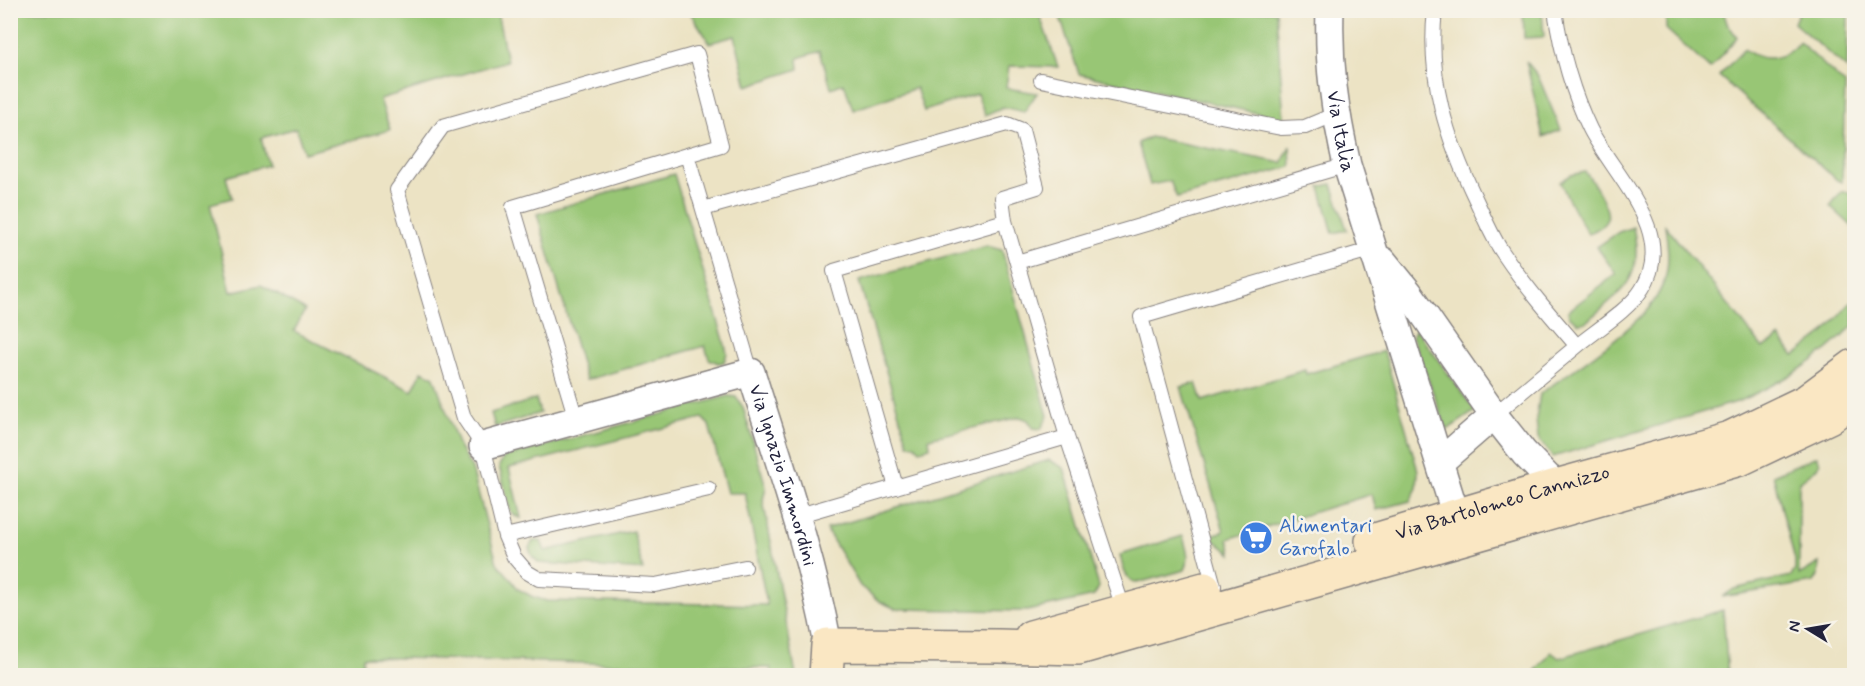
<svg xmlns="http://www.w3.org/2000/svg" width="1865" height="686" font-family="Mynerve,sans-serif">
	<rect width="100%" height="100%" fill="#f7f3e8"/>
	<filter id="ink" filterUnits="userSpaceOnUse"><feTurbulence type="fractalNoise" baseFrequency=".0167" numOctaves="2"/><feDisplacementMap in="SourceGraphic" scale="12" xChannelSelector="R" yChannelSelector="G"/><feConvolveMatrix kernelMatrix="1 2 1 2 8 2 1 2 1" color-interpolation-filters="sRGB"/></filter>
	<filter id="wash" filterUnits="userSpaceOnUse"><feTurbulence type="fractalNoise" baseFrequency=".008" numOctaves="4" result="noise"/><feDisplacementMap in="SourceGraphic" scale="24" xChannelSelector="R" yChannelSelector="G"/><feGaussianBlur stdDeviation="1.35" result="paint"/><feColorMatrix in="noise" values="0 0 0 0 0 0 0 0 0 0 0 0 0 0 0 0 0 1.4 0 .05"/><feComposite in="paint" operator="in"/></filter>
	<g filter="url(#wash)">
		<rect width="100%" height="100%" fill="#ece3c4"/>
		<path fill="#98c674" stroke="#5d7458" stroke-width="1.5" d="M10,11H502L497,12L507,61L380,99L390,130L304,153L296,128L261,138L268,165L226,177L232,198L210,204L231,292L261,285L305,310L294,331L412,391L422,371L434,377L459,447L472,469L497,563L511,579L518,589L533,597L547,601L767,605L745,493H727L709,425L702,418L509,468L521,518L515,516L510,510L499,466L504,457L728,396L736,397L743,407L766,487L763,500L796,675H772L771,668L363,657L362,675H11Z
			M689,11H1038L1058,67L1009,66L1006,88L1037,93L1024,112L1003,107L985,115L977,94L924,111L916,88L853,110L844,83L831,88L820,51L798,58L799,69L747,86L735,36L710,43Z
			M1058,11H1276L1284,119L1079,74Z
			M1523,11H1542L1544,37L1524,38Z
			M1666,11H1723L1727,23L1737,37L1710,69L1666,29Z
			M1799,11H1848L1847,69L1794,23Z
			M1799,42L1845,84L1842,182L1837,180L1719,76L1744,49C1763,63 1784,61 1799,42Z
			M1526,61L1538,76L1561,130L1543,137Z
			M1150,137L1282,163L1290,146L1291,167L1177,198L1170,181L1150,185L1138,143Z
			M1585,172C1592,180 1611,209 1607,219C1604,227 1595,230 1588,234L1573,208L1560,182L1571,175Z
			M674,174L723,337L727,353L724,362L718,363L709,359L705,346L586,380L537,214Z
			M1332,184L1347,230L1333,233L1320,187Z
			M1841,192H1854V228L1830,206Z
			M1665,225L1763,348L1780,337L1794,356L1824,333L1854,299V325C1819,361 1783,382 1737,402L1553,457L1538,438L1536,419L1540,394C1577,367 1618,341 1649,308C1656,299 1663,286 1666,275C1670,258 1667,242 1665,225Z
			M1633,227C1645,280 1622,290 1586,322L1579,323L1569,316L1568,311L1616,274L1597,247L1619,232Z
			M987,246L1002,250L1048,416L1041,429L1033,428L1028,420L1020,417L929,438L930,447L920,450L915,445L908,444L859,281Z
			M1416,329L1475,411L1447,430L1412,336Z
			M1384,351L1418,471L1417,488L1410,501L1376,510L1372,494L1228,539L1232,554L1209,536L1224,531L1181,387L1196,383L1202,401L1305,370L1306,374Z
			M536,399L540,413L495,427L491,413Z
			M1817,456L1820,463L1817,468L1799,482V575L1819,563L1818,576L1814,582L1722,597L1734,589L1791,576L1795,570V560L1773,475Z
			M1049,460L1064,468L1099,587L1094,596L1027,611L896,609L879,601L860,586L826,529Z
			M633,531L643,570L539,563L532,556L529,548L533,541H541L545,551Z
			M1183,536C1186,548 1191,559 1185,570L1137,583C1124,580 1123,566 1120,555Z
			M1723,610L1728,675H1532L1551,652L1559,658Z
			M899,672H987V675H875L883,673Z"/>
	</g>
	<g filter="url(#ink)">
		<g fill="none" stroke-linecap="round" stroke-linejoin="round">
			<defs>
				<path id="lane" d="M1435,10C1427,79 1447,139 1476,200C1484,217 1492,237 1503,253C1525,286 1551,316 1577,346L1494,415
					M1555,10C1561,51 1572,92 1590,129C1614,176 1678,233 1642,289C1630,309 1595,331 1577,346
					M1041,80L1281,128L1305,127L1336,114
					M687,155L721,145L697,54L443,126L397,190L464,418L483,446L505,536L514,557L527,572L539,579L655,585L745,567
					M703,209L1007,124L1022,130L1037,187L1002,198L1005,221
					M1017,262L1347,165
					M576,419L513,207L687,155L751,372
					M896,487L834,271L1005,221L1067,437L1124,611
					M796,516L1067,437
					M505,536L709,489
					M1214,586L1141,317L1373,249"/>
				<g id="street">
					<path id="s1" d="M1330,10C1328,65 1335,112 1347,165L1456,516"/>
					<path d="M1383,261L1409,293L1494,415L1524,453L1556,486"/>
					<path id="s2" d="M483,446L751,372C779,462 811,552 828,645"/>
					<path d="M1440,462L1494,415"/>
				</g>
				<g id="secondary">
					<path id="s3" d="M1372,541L1556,486L1730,438L1807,401L1854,366"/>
					<path d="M1031,637L1204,589"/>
					<path d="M826,676L828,645L999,646L1079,648L1740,459L1829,417L1854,399"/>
				</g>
			</defs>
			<use href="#lane" stroke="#878280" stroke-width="16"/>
			<use href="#street" stroke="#878280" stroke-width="30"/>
			<use href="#secondary" stroke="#878280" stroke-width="36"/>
			<use href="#lane" stroke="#fff" stroke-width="14"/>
			<use href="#street" stroke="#fff" stroke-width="27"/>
			<use href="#secondary" stroke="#fae7c3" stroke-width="33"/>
		</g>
	</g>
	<defs>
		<symbol id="supermarket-disc" viewBox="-11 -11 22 22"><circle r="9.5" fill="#3f7fe0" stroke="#f7f3e8"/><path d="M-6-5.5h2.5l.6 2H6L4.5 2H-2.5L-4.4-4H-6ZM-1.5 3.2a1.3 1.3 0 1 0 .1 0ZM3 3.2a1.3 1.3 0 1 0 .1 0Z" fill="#fff"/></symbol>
	</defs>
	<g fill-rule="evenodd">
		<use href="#supermarket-disc" x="1237" y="519" width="38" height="38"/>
	</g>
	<g text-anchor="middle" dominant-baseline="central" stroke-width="5" stroke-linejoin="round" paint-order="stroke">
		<g font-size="20" fill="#22223b" stroke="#f7f3e8">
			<text stroke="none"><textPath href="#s1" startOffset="122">Via Italia</textPath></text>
			<text stroke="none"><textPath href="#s2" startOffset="386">Via Ignazio Immordini</textPath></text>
			<text stroke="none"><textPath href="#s3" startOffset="136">Via Bartolomeo Cannizzo</textPath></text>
		</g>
		<g font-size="20" fill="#366cbe" stroke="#f7f3e8" text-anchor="start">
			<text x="1279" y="526">Alimentari<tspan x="1279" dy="23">Garofalo</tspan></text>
		</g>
	</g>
	<rect width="1865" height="686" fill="none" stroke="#f7f3e8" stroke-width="36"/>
	<g transform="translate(1808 629) rotate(281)" stroke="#f7f3e8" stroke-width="4.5" paint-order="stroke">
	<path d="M0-4.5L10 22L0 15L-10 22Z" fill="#22223b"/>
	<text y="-9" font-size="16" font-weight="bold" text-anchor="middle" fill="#22223b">N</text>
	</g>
</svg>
